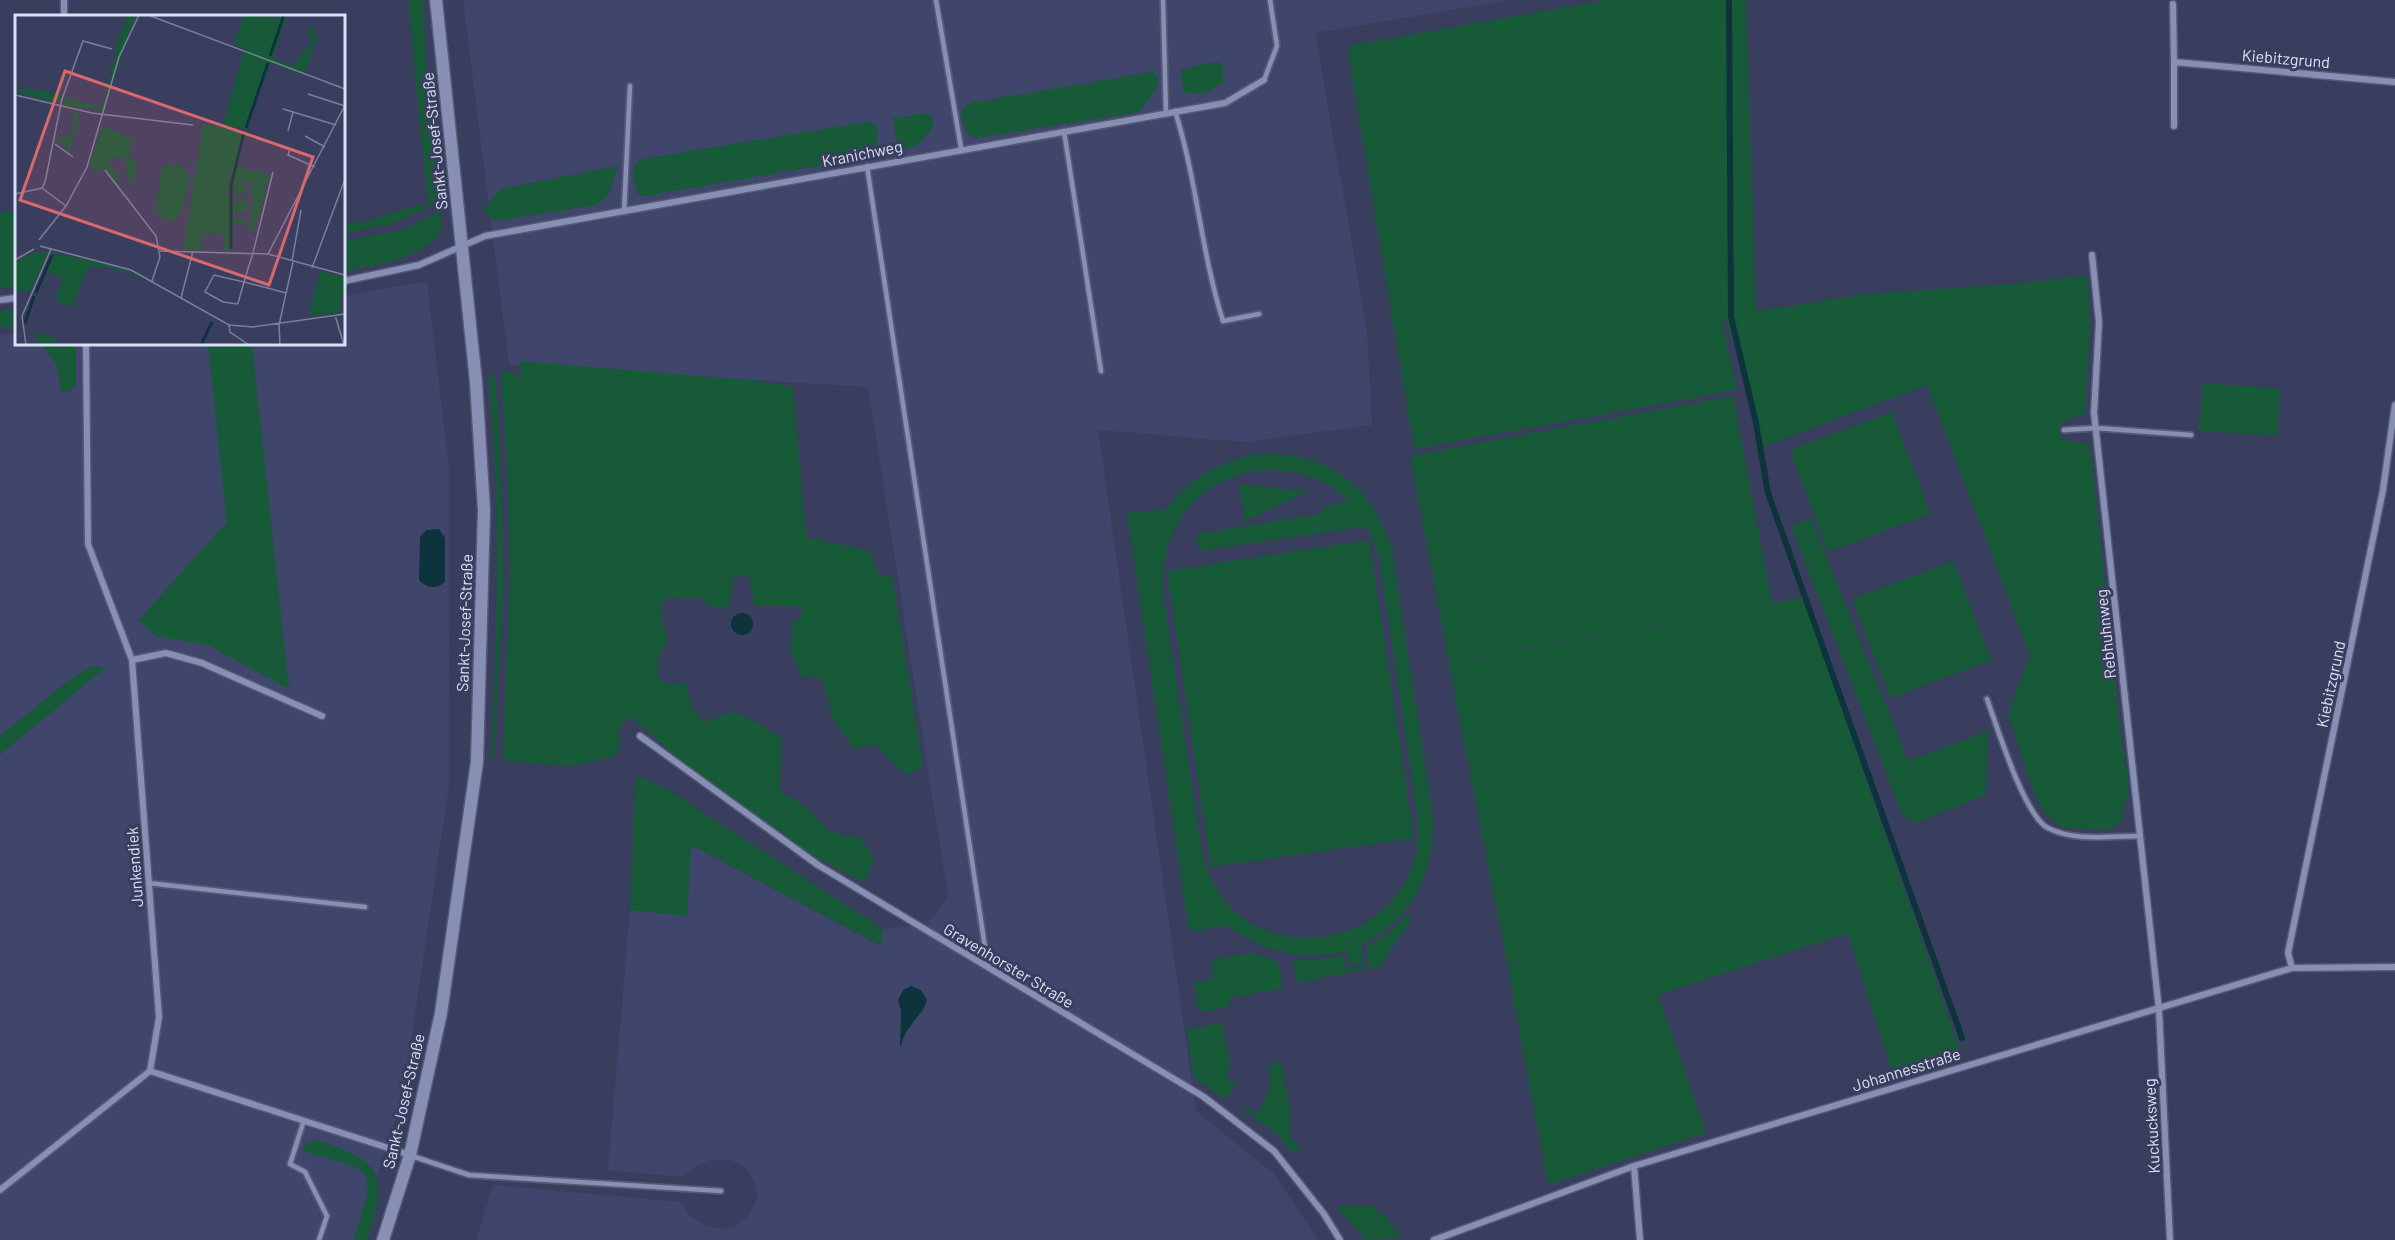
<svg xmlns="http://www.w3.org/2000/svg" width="2395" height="1240" font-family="Barlow,sans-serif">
	<rect width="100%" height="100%" fill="#393e5e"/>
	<path fill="#40456c" d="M463,0H1511L1315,33L1367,329L1372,425L1247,442L1098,430L1196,1111L1274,1174L1318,1240H476L493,1185L680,1202L690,1216L704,1225L722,1229L735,1227L749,1215L758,1197L754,1180L744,1166L730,1160H712L696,1166L683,1177L608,1170L630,910L687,916L691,845L881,946L883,929L927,924L948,897L868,387L509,365Z
		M427,281L449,469V785L403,1095L356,1240H0V335L16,334V344H344V296Z"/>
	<path fill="#165a38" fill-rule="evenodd" d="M408,0H423L428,106L439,201L428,207Z
		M1607,0H1746L1756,311L1867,294L2027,283L2076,276L2088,278L2090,326L2085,413L2060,423L2061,439L2088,444L2092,462L2120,729L2129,785L2121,822L2109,830L2063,828L2044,813L2032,788L2008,715L2030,655L1927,385L1764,446L1725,315L1723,326L1737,390L1414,449L1347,46Z
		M1218,61L1223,67V82L1206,93H1186L1182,86L1181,69Z
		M1152,72L1158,76L1157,88L1139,112L977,138L966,133L961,115L964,107L974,102Z
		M927,113L932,117L933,127C924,140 917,148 901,150L897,146L893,118Z
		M867,122H873L878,130L875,151L869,154L819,166L643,196L637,194L633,173L635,164L644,159Z
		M618,166L609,195L596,205L495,221L483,211L500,189Z
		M421,204L426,208L391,224L344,233V224L367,221Z
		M439,211C440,215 442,221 442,225C438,256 368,267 344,271V241L403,230Z
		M0,212H16V287L0,289Z
		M16,310V328L0,327V311Z
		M41,344H76V384L70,391L62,393L56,364Z
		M208,344H252L289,689L208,645L155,636L139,620L227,522Z
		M519,361L758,381L793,387L806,537L871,551L878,575H892L923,767L906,775L875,745L853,749L833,719L822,678L801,676L790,649L793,621L804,614L798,606H755L748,575L733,577L730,605L725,609L709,606L699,597C686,601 676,595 663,599L660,613L668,640L658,658V679L669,684H686L693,711L706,722L730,712L743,715L781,737L780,791C789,797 800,802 808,810C830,831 826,835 860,837L874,858L865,883C802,853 742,812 688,768C668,751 651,732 629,716L618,729L621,741L616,756L571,766L506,761L503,757L510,576L507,464L501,376L505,370L522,378Z
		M494,373L499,420L504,584L494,758L491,757C497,631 502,503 488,377Z
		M2203,383L2280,389L2277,436L2199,431Z
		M1733,396L1772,603L1449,663L1410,456Z
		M1892,412L1930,514L1828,552L1790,450Z
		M1267,453C1334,456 1371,486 1392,549L1433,817C1434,873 1414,919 1361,945L1364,962L1349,965L1347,951C1303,962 1264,952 1228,926L1189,931L1127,513L1166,509C1192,476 1226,457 1267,453ZM1261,470C1293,469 1327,477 1349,502L1326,506L1319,514L1196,534L1199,551L1367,526L1379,557L1417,813C1434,957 1225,988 1201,846L1164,601C1156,534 1192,480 1261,470Z
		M1239,484L1297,491L1301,488L1305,493L1245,521Z
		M1811,519L1908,761L1988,731L1986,795L1915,823L1902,814L1791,526Z
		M1369,540L1414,838L1211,867L1167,571Z
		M1953,561L1991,660L1890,698L1852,599Z
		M1805,597L1813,626L1962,1057L1893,1075L1848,933L1658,995L1706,1133L1548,1185L1507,964L1542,958L1507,963L1449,664Z
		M94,665L105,668L0,755V736L69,680Z
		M636,775L665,788L883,929L882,946L691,845L687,916L630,910Z
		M1407,916L1411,920L1380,966L1297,983L1293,960H1315L1344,955L1346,969L1369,965L1366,947L1384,936Z
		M1254,953L1278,962L1283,988L1229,998L1230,1007L1198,1012L1193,982L1214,979L1211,959Z
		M1222,1023L1230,1064L1226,1077L1236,1085L1229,1096L1223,1098L1193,1077L1187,1029Z
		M1281,1061L1291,1118L1290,1138L1300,1146L1293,1153L1277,1134L1243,1109L1246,1106L1257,1115L1270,1088V1063Z
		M317,1140C384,1162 387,1173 368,1240H354C378,1162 376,1174 303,1151L304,1145Z
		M1344,1206H1373L1387,1218L1400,1238L1366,1240L1336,1207Z"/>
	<path fill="#0d343d" d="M439,529L445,538V581C439,590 425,588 419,580L420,537L426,530Z
		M731 624a11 11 0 1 1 22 0a11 11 0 1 1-22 0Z
		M911,986L921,990L927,1000L924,1008L906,1032L900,1047L901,1011L898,1000L903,990Z"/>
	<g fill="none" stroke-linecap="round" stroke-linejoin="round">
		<path stroke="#0d343d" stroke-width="6" d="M1729,0L1731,317L1756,423L1768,493L1962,1038"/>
		<defs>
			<path id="lane" d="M936,0L961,148
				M1163,0L1166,113
				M1264,80L1277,46L1270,0
				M1175,111C1197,180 1201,252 1223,321L1259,314
				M1064,131L1101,371
				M867,166L988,967
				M624,212L630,86
				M2064,430L2096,428L2191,435
				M1987,699C1997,726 2024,816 2048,828C2075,842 2111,836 2140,836
				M148,883L365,907
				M304,1120L290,1164L305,1172L327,1216L319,1240
				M412,1156L469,1175L721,1191"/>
			<path id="street" d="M2173,4L2174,62L2395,82
				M64,16V0
				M2174,126V62
				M2092,255L2099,322L2094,413L2159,1010L2170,1240
				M344,281L419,265L485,236L1225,103L1264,80
				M0,300L16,298
				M132,660L166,653L202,663L322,716
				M640,736L818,865L1204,1097L1274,1151L1324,1214L1340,1240
				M2292,968L2288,953L2383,490L2395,405
				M150,1071L410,1155
				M1634,1166L1640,1240
				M0,1190L150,1071L159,1017L132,660L88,544L86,344
				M1434,1240L1634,1166L2292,968L2395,967"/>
			<path id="secondary" d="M383,1240L410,1155L441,1013L477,762L484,510L476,382L436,0"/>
		</defs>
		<use href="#lane" stroke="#555974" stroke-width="8"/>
		<use href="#street" stroke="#555974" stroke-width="9"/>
		<use href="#secondary" stroke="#555974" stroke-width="15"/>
		<use href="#lane" stroke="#888fb4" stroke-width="4.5"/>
		<use href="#street" stroke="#888fb4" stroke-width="6"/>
		<use href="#secondary" stroke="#888fb4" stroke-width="12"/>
	</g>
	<g text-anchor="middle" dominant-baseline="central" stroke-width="6" stroke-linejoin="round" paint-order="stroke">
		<g font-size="16" fill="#dce0f4" stroke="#393e5e">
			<text transform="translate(2286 58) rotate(5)">Kiebitzgrund</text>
			<text transform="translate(434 141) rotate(-96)">Sankt-Josef-Straße</text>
			<text transform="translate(862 153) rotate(-11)">Kranichweg</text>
			<text transform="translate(464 623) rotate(-88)">Sankt-Josef-Straße</text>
			<text transform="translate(2105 634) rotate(-96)">Rebhuhnweg</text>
			<text transform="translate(2330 684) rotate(-78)">Kiebitzgrund</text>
			<text transform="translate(134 867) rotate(-94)">Junkendiek</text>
			<text transform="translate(1009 965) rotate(31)">Gravenhorster Straße</text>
			<text transform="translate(1906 1069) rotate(-17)">Johannesstraße</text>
			<text transform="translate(403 1101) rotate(-77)">Sankt-Josef-Straße</text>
			<text transform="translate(2151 1126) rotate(-93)">Kuckucksweg</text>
		</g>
	</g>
	<g transform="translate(15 15)">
		<rect width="330" height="330" fill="#393e5e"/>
		<path d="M106,0H121L88,95L50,91V82L87,92L102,35L99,34L112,5ZM229,0L266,3L272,0L258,44L279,51L298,25L292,16L294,11L303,21L289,60L255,48L232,114L208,110L230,34L218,29ZM0,75H26L47,80L43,87L0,78ZM59,98L64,99L55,138L42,126L55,119ZM188,109L232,116L221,151L256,160L248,175L250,179L239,218L233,214L237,197L236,165L217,166V155L212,182L216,183V236L208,235V219H187L186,235H168ZM91,112L118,125L114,141L122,148L118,169L111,164V148L107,143L97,142L94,150L104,161L102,166L108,179L90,153L84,157L74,152L87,113ZM165,149L175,161L169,192L158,206L149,205L140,195L148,150ZM219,167H231L232,179H219L220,189L221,185L232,184L233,196H220L221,203H230L227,210L218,209ZM33,237L15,277L0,275V248L15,238ZM41,238L100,251L127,264L93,252H73L57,292L40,285L48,264L32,257ZM305,256L330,262V280H325L326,297L294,301ZM25,317L42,324L39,330H20Z" fill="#165a38"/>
		<path fill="none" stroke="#0d343d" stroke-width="3" d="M255,41L269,0M231,113L253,48M216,234V171L229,117M21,278L37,240M10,308L19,281M186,330L197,307"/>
		<path fill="none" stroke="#7a7f9a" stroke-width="1.5" d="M133,0L330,74M293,79L330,91M0,80L77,98L178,110M268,94L321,110M273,116L278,97M290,121L310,132M40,129L58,142M275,134L273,140L300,152M90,155L141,221L145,242L137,266M258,157L238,238L232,257L229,267L223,288L222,289L208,287L190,277L199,260L229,267L245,271L271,278M27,173L51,191M0,179L27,173L30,167L47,84L68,26L97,34M24,225L51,191L72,152L104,42L124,0M25,231L116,255L214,310L238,312L330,299M145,236L253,239L330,260M253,239L330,90M0,245L19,234M277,246L286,195M297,253L330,164M166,283L178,236M320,300L329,330M214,310L215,317L234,330M11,330L7,301L36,234M265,330L264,310L278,247"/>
		<path fill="#d8686f" fill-opacity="0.15" stroke="#d8686f" stroke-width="3" d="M50,56L298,142L254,270L5,185Z"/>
		<rect width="330" height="330" fill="none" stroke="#dce0f4" stroke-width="3"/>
	</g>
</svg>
